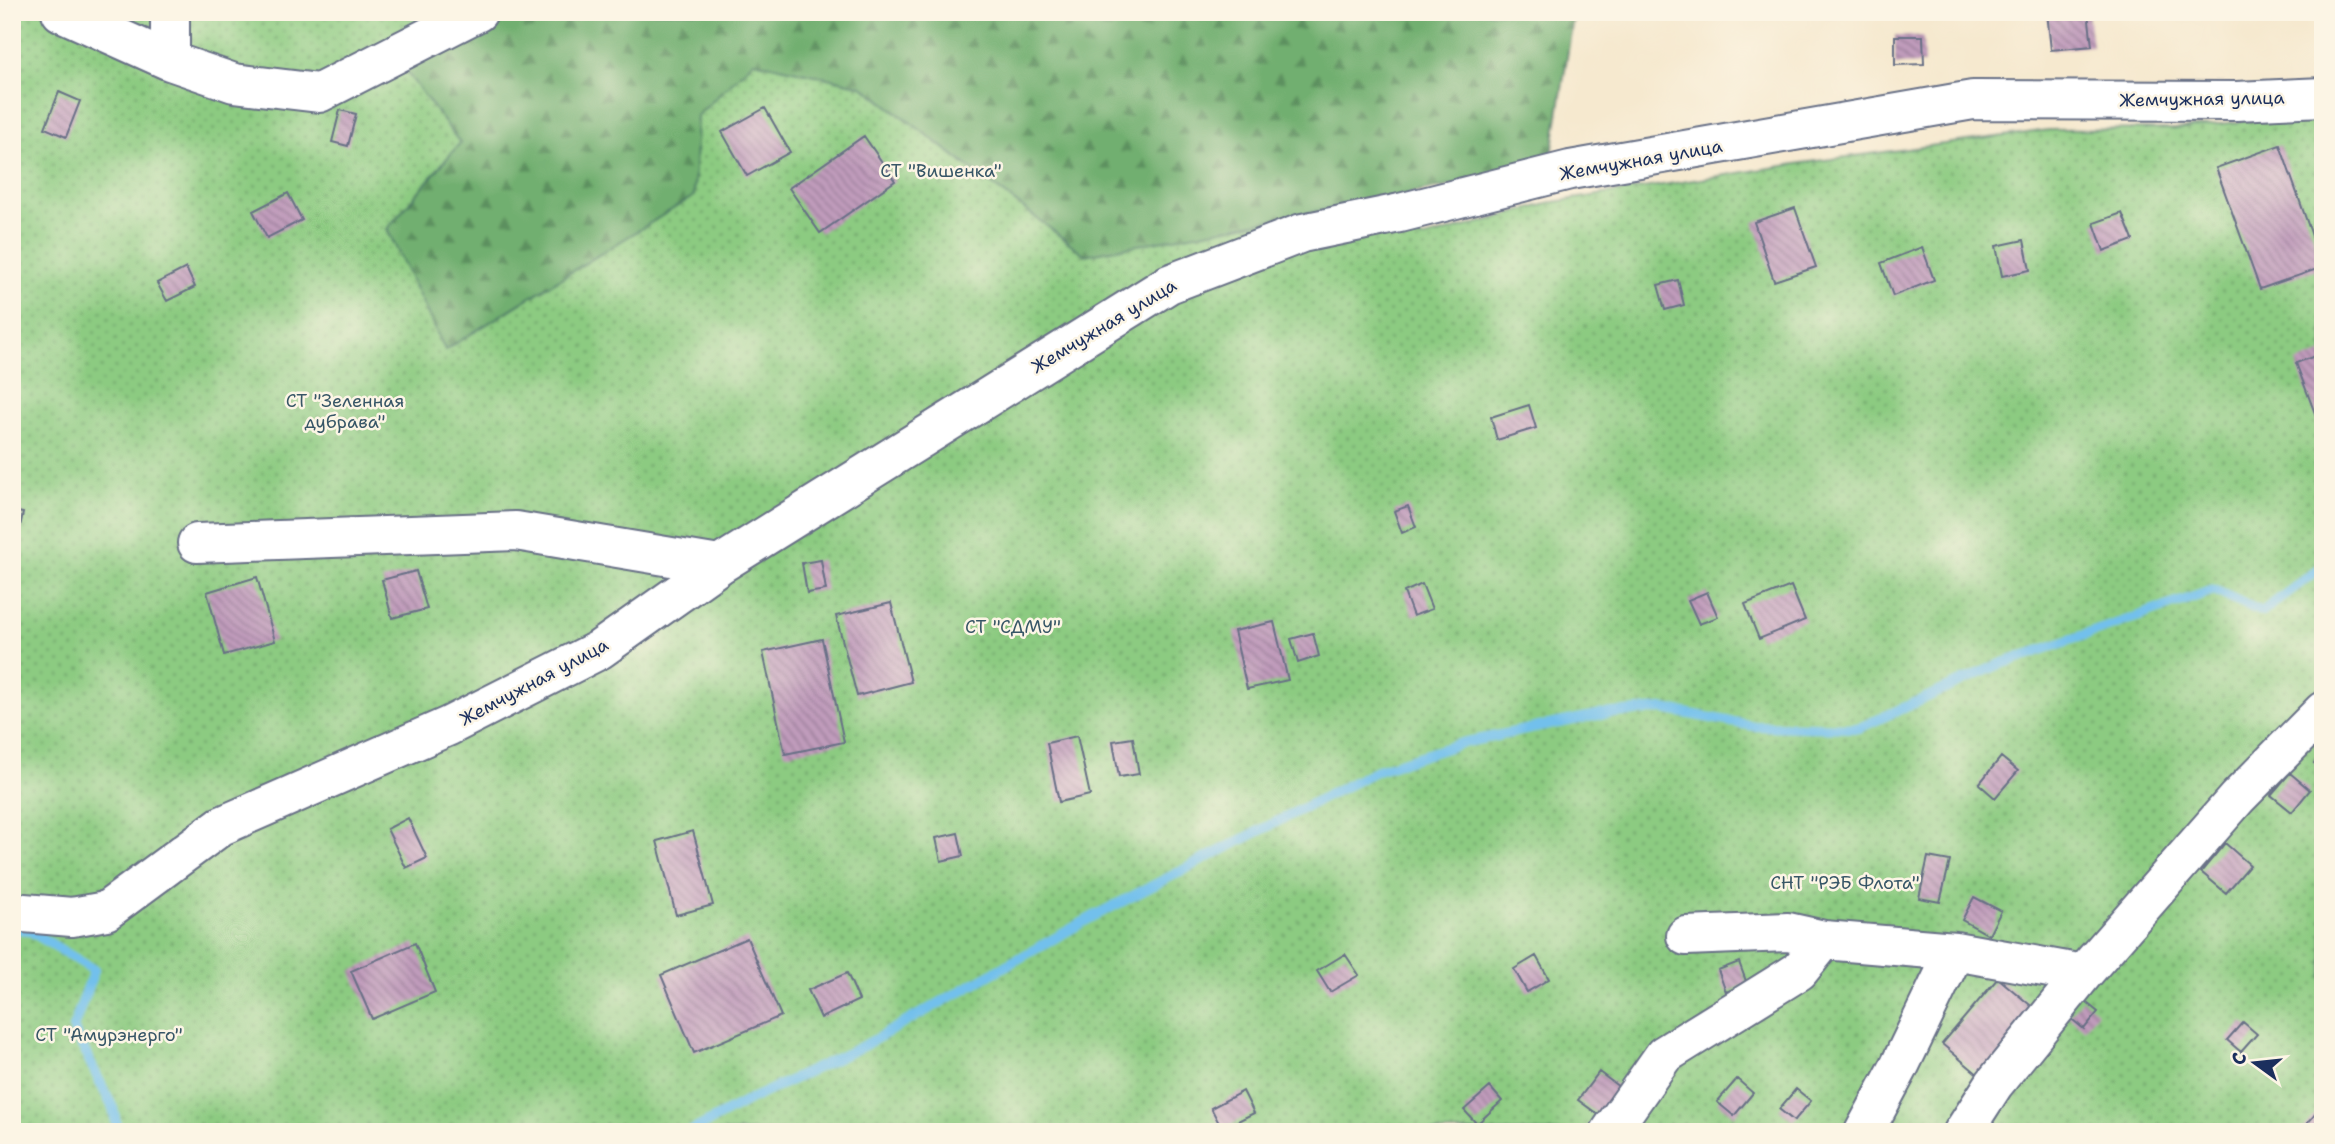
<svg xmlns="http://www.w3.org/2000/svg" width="2335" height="1144" font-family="'Shantell Sans',sans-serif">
	<defs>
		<pattern id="grass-dots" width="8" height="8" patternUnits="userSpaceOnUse" patternTransform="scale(1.75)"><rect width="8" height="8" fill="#8ccb81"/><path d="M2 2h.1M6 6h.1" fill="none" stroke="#72a56d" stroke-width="1.8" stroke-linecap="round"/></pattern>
		<pattern id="forest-firs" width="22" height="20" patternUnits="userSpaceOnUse" patternTransform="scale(1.75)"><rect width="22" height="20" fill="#71af6f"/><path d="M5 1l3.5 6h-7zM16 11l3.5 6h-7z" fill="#5c8f5e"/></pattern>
		<pattern id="building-back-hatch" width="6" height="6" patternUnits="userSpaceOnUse" patternTransform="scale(1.75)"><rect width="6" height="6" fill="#c09bbb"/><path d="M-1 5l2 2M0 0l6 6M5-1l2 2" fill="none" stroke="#9b7f9b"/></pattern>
	</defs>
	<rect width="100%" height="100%" fill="#fcf5e5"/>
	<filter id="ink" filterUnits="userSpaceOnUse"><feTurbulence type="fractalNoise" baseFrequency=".0143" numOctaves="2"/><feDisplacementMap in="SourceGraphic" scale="14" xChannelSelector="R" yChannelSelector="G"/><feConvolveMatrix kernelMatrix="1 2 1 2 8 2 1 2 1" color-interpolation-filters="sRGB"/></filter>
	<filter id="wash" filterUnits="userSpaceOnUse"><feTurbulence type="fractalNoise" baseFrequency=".00686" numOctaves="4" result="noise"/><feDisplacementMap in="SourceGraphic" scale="28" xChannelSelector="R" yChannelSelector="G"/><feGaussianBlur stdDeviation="1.57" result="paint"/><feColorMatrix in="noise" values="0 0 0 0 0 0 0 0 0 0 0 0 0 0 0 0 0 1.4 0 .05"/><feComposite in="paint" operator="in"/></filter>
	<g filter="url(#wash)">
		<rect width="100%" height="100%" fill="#f6e9cf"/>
		<path fill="url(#grass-dots)" stroke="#547d70" stroke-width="2" d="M12,12H1357L1421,239L1554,202L1802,163L2049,130L2176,129L2323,112V1132H12Z"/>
		<path fill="url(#forest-firs)" stroke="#466f66" stroke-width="2" d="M519,12H1574L1550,167L1085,255L862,86L754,61L697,116L694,196L445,350L387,229L460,143L405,70Z"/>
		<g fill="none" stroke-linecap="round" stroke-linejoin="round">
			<path stroke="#72c0ec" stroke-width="10" d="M22,930L30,931L94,970L73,1028L113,1108L118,1132
				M690,1132L749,1100L865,1045L1094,916L1377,770L1462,743L1602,714L1663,709L1754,726L1859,728L1998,665L2214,590L2262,612L2323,566"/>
		</g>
		<g id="blocks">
			<path fill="url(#building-back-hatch)" d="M1825,12H1891V15L1825,17Z
				M2047,12H2088L2092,46L2051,50Z
				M1895,36H1923L1924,64L1895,65Z
				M59,92L80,101L66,137L45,128Z
				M765,108L790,152L747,176L722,132Z
				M340,110L356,114L348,146L332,142Z
				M864,136L895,181L820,233L789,188Z
				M2280,145L2323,267L2260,289L2216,168Z
				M288,193L302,220L267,238L253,211Z
				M1795,208L1816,267L1774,281L1754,222Z
				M2122,213L2133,240L2104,251L2094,223Z
				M2024,240L2030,270L2002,276L1996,246Z
				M1922,247L1934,280L1893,296L1881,263Z
				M186,268L195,287L167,301L157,283Z
				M1678,280L1684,305L1665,310L1658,285Z
				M2323,353V413L2316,416L2296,363Z
				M1529,405L1536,428L1497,440L1491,417Z
				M1408,506L1416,527L1402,533L1394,511Z
				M12,511L23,513L20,527L12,525Z
				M821,560L826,590L807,593L802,563Z
				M416,571L427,609L392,618L382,580Z
				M257,577L275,641L224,655L207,592Z
				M1422,584L1432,609L1413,616L1404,592Z
				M1791,586L1805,620L1759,639L1745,604Z
				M1707,592L1718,617L1699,624L1688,600Z
				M891,603L911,682L857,696L836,616Z
				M1274,622L1288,680L1247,689L1234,631Z
				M1313,633L1319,656L1298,663L1291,639Z
				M822,639L844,742L785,754L763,652Z
				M1077,736L1090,795L1059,802L1047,743Z
				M1133,738L1139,774L1119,777L1113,741Z
				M2323,752V770L2314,763Z
				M2001,757L2018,771L1995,798L1979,784Z
				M2290,773L2310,790L2292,812L2271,795Z
				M408,818L427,858L406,868L387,829Z
				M693,831L713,905L676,915L657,841Z
				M958,833L963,856L941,861L936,838Z
				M2225,843L2250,865L2226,893L2201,872Z
				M1928,857L1950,861L1940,902L1919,898Z
				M1974,897L2001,911L1989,935L1962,920Z
				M747,938L781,1016L694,1053L661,975Z
				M415,943L435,992L372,1019L351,971Z
				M1345,954L1359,975L1330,992L1317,971Z
				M1536,956L1549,979L1527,992L1514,969Z
				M1739,962L1747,984L1726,992L1718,970Z
				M847,973L859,1000L821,1018L808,990Z
				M1998,978L2042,1015L1986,1081L1942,1044Z
				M2082,999L2098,1012L2084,1029L2068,1016Z
				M2243,1022L2257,1034L2241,1052L2227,1040Z
				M1599,1072L1619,1087L1599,1115L1578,1100Z
				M1737,1079L1753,1093L1734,1116L1717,1102Z
				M1490,1087L1502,1101L1477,1124L1464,1110Z
				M1796,1089L1811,1101L1794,1121L1779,1109Z
				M1243,1091L1254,1113L1222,1129L1211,1108Z
				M2323,1105V1132H2300Z"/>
		</g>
	</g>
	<g filter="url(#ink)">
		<use href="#blocks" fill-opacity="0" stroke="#687086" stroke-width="2"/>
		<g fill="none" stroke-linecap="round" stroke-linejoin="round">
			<defs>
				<path id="minor" d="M61,12L170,61L234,83L319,93L478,12
					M170,61V12
					M197,543L516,531L719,565
					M12,912L72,917L106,911L221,826L449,726L599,650L719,565L1169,284L1302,233L1400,213L1570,170L1973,100L2236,101L2323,97
					M1686,936L1788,932L1824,940
					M1610,1132L1664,1055L1799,971L1824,940L1955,951
					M1864,1132L1899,1067L1955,951L2083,974
					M1963,1132L1994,1084L2083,974L2237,798L2323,711"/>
			</defs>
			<use href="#minor" stroke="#687086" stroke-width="42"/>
			<use href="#minor" stroke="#fff" stroke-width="38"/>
		</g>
	</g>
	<g text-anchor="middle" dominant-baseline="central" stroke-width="5" stroke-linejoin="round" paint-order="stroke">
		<g font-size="18" fill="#1b2f5e" stroke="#fcf5e5">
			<text transform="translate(2202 99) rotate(-1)">Жемчужная улица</text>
			<text transform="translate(1641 160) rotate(-10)">Жемчужная улица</text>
			<text transform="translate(1104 326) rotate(-31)">Жемчужная улица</text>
			<text transform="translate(534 682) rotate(-28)">Жемчужная улица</text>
		</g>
		<g font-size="18" fill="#375667" stroke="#fcf5e5">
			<text x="941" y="171">СТ "Вишенка"</text>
			<text x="345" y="401">СТ "Зеленная<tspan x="345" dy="21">дубрава"</tspan></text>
			<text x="1013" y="627">СТ "СДМУ"</text>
			<text x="1845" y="883">СНТ "РЭБ Флота"</text>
			<text x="109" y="1035">СТ "Амурэнерго"</text>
		</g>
	</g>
	<rect width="2335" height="1144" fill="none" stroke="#fcf5e5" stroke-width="42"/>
	<g transform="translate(2255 1063) rotate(285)" stroke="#fcf5e5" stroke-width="5" paint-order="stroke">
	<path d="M0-5L12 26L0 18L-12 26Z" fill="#1b2f5e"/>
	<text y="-10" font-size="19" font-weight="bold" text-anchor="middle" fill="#1b2f5e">С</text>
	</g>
</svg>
